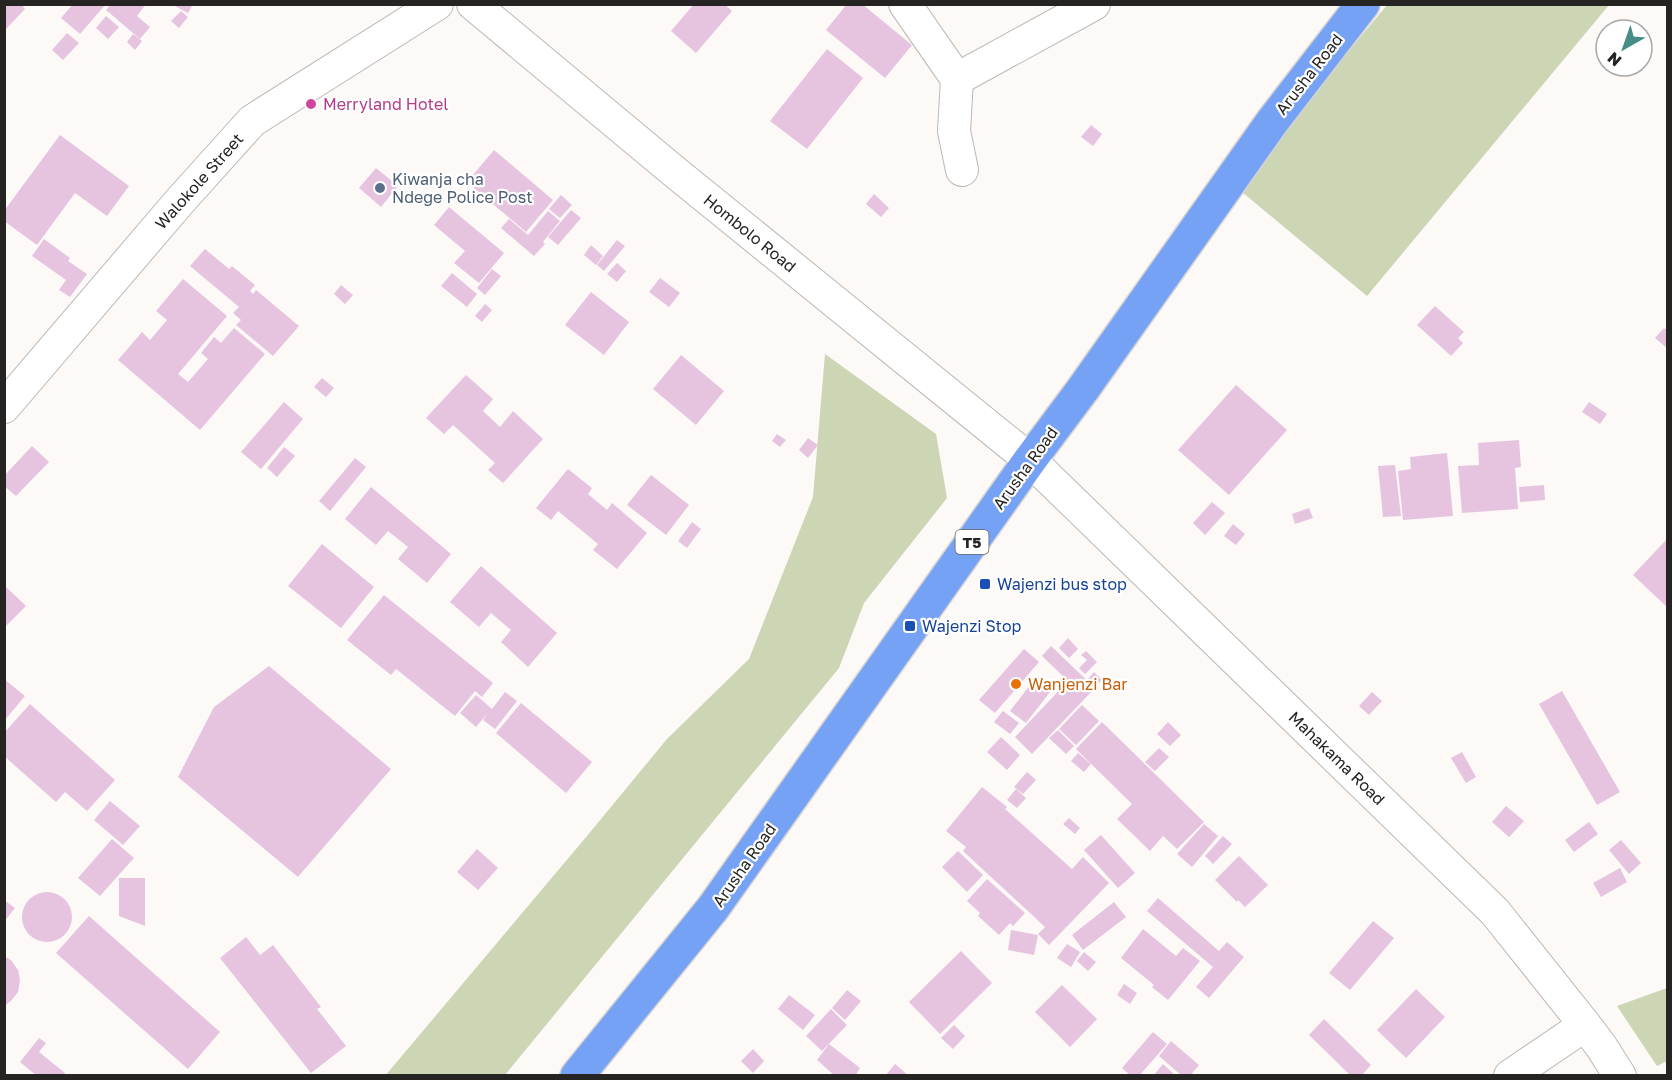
<svg xmlns="http://www.w3.org/2000/svg" width="1672" height="1080" font-family="'Golos Text',sans-serif">
	<rect width="100%" height="100%" fill="#fcf9f7"/>
	<path fill="#ccd5b4" d="M1387,5H1609L1367,296L1236,187Z
		M825,354L936,434L947,498L864,603L839,668L505,1075L385,1076L587,836L667,739L749,659L813,497Z
		M1667,988V1061L1657,1066L1617,1006Z"/>
	<path fill="#e6c4e0" d="M4,4H21L25,9L4,31Z
		M73,4H106L80,34L61,18Z
		M111,4H146L137,16L150,27L140,39L106,10Z
		M171,4H193L188,13Z
		M694,4H724L732,11L696,53L671,31Z
		M847,4H862L912,45L885,78L826,30Z
		M181,11L188,17L179,28L171,21Z
		M106,16L119,27L108,39L96,28Z
		M67,33L79,43L63,60L52,50Z
		M133,34L142,41L135,50L127,42Z
		M827,49L863,78L807,149L770,121Z
		M1091,125L1102,134L1093,146L1081,137Z
		M60,135L129,186L107,216L75,193L37,245L4,221V211Z
		M494,150L553,200L526,232L467,182Z
		M376,168L398,186L381,207L359,188Z
		M874,194L889,208L881,217L866,204Z
		M561,195L572,205L560,218L549,209Z
		M449,207L504,253L479,283L454,263L465,251L434,225Z
		M571,210L581,218L558,245L548,237Z
		M548,211L560,221L543,242L545,244L534,256L501,228L509,219L528,235Z
		M44,239L70,258L68,261L87,274L70,297L59,290L66,280L32,256Z
		M617,240L625,246L604,271L597,265Z
		M591,245L603,256L596,265L584,255Z
		M205,249L229,269L232,266L255,285L250,291L253,294L256,290L299,326L273,356L236,325L241,320L233,313L239,307L190,266Z
		M617,263L626,271L617,282L607,274Z
		M492,269L501,276L485,295L477,288Z
		M452,273L477,294L467,307L441,286Z
		M660,278L680,293L669,307L649,292Z
		M183,279L227,316L178,374L188,382L208,359L201,353L214,337L221,343L234,328L265,354L200,430L118,360L142,332L150,340L167,320L156,311Z
		M341,285L353,295L345,304L334,294Z
		M591,292L629,322L604,355L565,325Z
		M485,304L492,310L482,322L475,316Z
		M1435,306L1464,332L1458,338L1463,343L1451,356L1417,325Z
		M1664,328L1668,331V349L1655,338Z
		M681,355L724,391L696,425L653,389Z
		M466,375L493,399L483,411L500,427L513,411L543,439L503,483L488,470L495,463L453,425L444,434L426,418Z
		M322,378L334,388L326,397L314,387Z
		M1236,385L1287,430L1229,495L1178,450Z
		M284,402L303,419L261,469L241,452Z
		M1589,402L1607,414L1600,424L1582,412Z
		M777,434L786,440L780,447L772,441Z
		M808,438L818,445L808,458L799,450Z
		M1519,440L1521,467L1515,468L1518,509L1462,513L1458,466L1479,465L1478,443Z
		M32,446L49,462L16,496L4,486V476Z
		M284,447L295,456L277,477L267,468Z
		M1447,453L1453,516L1403,520L1398,471L1411,469L1410,457Z
		M355,458L366,467L330,511L319,501Z
		M1395,465L1401,516L1383,517L1378,466Z
		M568,469L592,488L588,494L607,510L612,503L647,533L617,569L593,550L598,544L558,511L551,520L536,508Z
		M651,475L689,505L666,535L627,505Z
		M1544,485L1545,500L1520,502L1519,487Z
		M371,487L451,554L427,583L398,559L408,547L388,531L376,545L345,519Z
		M1212,502L1225,513L1205,535L1193,523Z
		M1309,508L1313,518L1295,524L1292,514Z
		M692,522L701,529L687,548L678,541Z
		M1233,524L1245,534L1236,545L1224,536Z
		M1668,538V608L1633,575Z
		M322,544L374,587L341,628L288,586Z
		M481,566L557,633L528,667L501,642L511,630L491,613L479,627L450,602Z
		M4,585L26,606L4,628Z
		M384,595L493,683L482,697L475,691L455,716L396,669L391,675L347,640Z
		M1068,638L1078,649L1069,658L1059,648Z
		M1051,646L1095,688L1032,754L1015,737L1068,681L1042,656Z
		M1024,649L1039,662L995,713L979,700Z
		M1086,651L1097,662L1085,674L1079,668L1087,660L1081,655Z
		M269,666L391,769L298,877L178,777L214,707Z
		M1094,672L1102,680L1096,686L1088,679Z
		M4,679L25,696L4,721Z
		M1034,680L1050,692L1026,723L1010,711Z
		M1562,691L1620,792L1597,805L1539,704Z
		M505,692L517,701L495,729L483,720L487,714L476,727L460,713L476,695L492,709Z
		M1372,692L1382,701L1369,715L1359,706Z
		M521,703L592,762L566,793L496,733Z
		M30,704L115,780L87,811L65,792L56,802L4,756V733Z
		M1082,705L1099,721L1076,745L1059,729Z
		M1003,711L1019,723L1010,734L994,722Z
		M1102,722L1204,822L1177,849L1163,836L1150,851L1117,819L1132,804L1076,749Z
		M1168,722L1181,735L1170,746L1157,734Z
		M1058,730L1074,746L1066,754L1049,738Z
		M1001,737L1020,755L1007,770L987,752Z
		M1159,748L1169,757L1155,771L1145,762Z
		M1462,752L1476,777L1466,783L1451,758Z
		M1078,753L1091,764L1084,772L1071,761Z
		M1027,772L1036,780L1023,794L1014,787Z
		M982,787L1007,807L1005,809L1072,869L1083,857L1109,883L1049,945L1038,934L1045,927L963,851L966,847L946,831Z
		M1016,789L1026,798L1017,808L1007,800Z
		M110,801L140,826L123,845L94,820Z
		M1506,806L1524,821L1509,837L1492,822Z
		M1069,818L1080,828L1075,834L1063,824Z
		M1589,822L1598,834L1574,852L1565,840Z
		M1204,824L1218,836L1192,867L1177,854Z
		M1101,835L1135,873L1118,888L1084,850Z
		M1223,836L1232,844L1213,864L1205,856Z
		M112,839L134,858L100,896L78,878Z
		M1621,840L1641,863L1629,874L1609,850Z
		M477,849L498,868L478,890L457,872Z
		M958,851L983,875L967,892L942,867Z
		M1239,856L1268,885L1245,907L1238,900L1237,902L1215,880Z
		M1620,868L1627,882L1601,897L1593,883Z
		M119,878H145V926L119,916Z
		M987,879L1025,913L1013,926L1010,923L999,935L978,916L980,913L967,901Z
		M22 917a25 25 0 1 1 50 0a25 25 0 1 1-50 0Z
		M1158,898L1219,951L1227,942L1244,957L1209,998L1196,987L1213,967L1147,911Z
		M4,900L15,908L4,922Z
		M1114,902L1126,917L1083,950L1072,935Z
		M89,916L220,1032L188,1069L56,953Z
		M1373,921L1394,938L1350,990L1329,973Z
		M1143,929L1176,956L1183,948L1200,961L1168,1000L1152,987L1154,985L1121,958Z
		M1011,930L1038,935L1034,955L1008,950Z
		M246,937L260,955L273,945L321,1007L317,1009L346,1046L311,1073L220,958Z
		M1067,944L1080,952L1071,967L1057,958Z
		M961,951L992,983L940,1034L909,1002Z
		M1084,952L1096,962L1088,971L1077,961Z
		M4,956L11,960L18,970L20,981L18,992L11,1001L4,1006Z
		M1124,984L1137,993L1130,1004L1117,995Z
		M1062,985L1097,1019L1070,1047L1035,1012Z
		M1416,989L1445,1017L1406,1058L1377,1030Z
		M847,990L861,1001L845,1020L832,1008Z
		M789,995L815,1015L803,1030L778,1009Z
		M831,1009L847,1025L822,1051L806,1036Z
		M1324,1019L1371,1065L1361,1076H1351L1309,1035Z
		M954,1025L965,1036L953,1049L941,1038Z
		M1153,1032L1167,1044L1139,1076H1131L1122,1068Z
		M39,1038L46,1043L39,1052L65,1073L63,1076H37L20,1062Z
		M1171,1041L1199,1065L1190,1076H1182L1159,1056Z
		M829,1044L860,1068L855,1076H835L817,1060Z
		M753,1049L764,1061L753,1073L741,1061Z
		M895,1064L909,1076H885Z
		M1163,1064L1176,1076H1153Z"/>
	<g fill="none" stroke-linecap="round" stroke-linejoin="round">
		<defs>
			<path id="minor" d="M473,4L676,173L1030,460L1495,912L1585,1025L1601,1046L1620,1076
				M905,4L957,79L954,131L962,170
				M957,79L1094,4
				M4,407L180,201L252,121L437,4
				M1510,1076L1585,1025"/>
			<path id="highway" d="M577,1076L713,908L1030,460L1083,389L1272,122L1363,4"/>
		</defs>
		<use href="#minor" stroke="#bbb8b6" stroke-width="34"/>
		<use href="#highway" stroke="#d3d3d3" stroke-width="36"/>
		<use href="#minor" stroke="#fff" stroke-width="32"/>
		<use href="#highway" stroke="#76a2f5" stroke-width="33"/>
	</g>
	<circle fill="#d1479c" stroke="#fff" stroke-width="2" cx="311" cy="104" r="6"/>
	<circle fill="#5c6f8a" stroke="#fff" stroke-width="2" cx="380" cy="188" r="6"/>
	<g fill="#1a4fb4" stroke="#fff" stroke-width="2">
		<rect x="979" y="578" width="12" height="12" rx="3"/>
		<rect x="904" y="620" width="12" height="12" rx="3"/>
	</g>
	<circle fill="#e8710a" stroke="#fff" stroke-width="2" cx="1016" cy="684" r="6"/>
	<g text-anchor="middle" dominant-baseline="central" stroke-width="4.5" stroke-linejoin="round" paint-order="stroke">
		<rect fill="#fff" stroke="#666665" stroke-width="1.5" x="955.5" y="530" width="33" height="24" rx="4.5"/>
		<g font-size="15" font-weight="bold" fill="#252423">
			<text x="972" y="542">T5</text>
		</g>
		<g font-size="16" fill="#252423" stroke="#fff">
			<text transform="translate(1309 74) rotate(-52)">Arusha Road</text>
			<text transform="translate(199 181) rotate(-48)">Walokole Street</text>
			<text transform="translate(750 233) rotate(39)">Hombolo Road</text>
			<text transform="translate(1025 468) rotate(-54)">Arusha Road</text>
			<text transform="translate(1337 758) rotate(44)">Mahakama Road</text>
			<text transform="translate(744 865) rotate(-55)">Arusha Road</text>
		</g>
		<g font-size="16" fill="#b23c85" stroke="#fff" text-anchor="start">
			<text x="323" y="104">Merryland Hotel</text>
		</g>
		<g font-size="16" fill="#4e5e75" stroke="#fff" text-anchor="start">
			<text x="392" y="179">Kiwanja cha<tspan x="392" dy="18">Ndege Police Post</tspan></text>
		</g>
		<g font-size="16" fill="#164399" stroke="#fff" text-anchor="start">
			<text x="997" y="584">Wajenzi bus stop</text>
			<text x="922" y="626">Wajenzi Stop</text>
		</g>
		<g font-size="16" fill="#c56008" stroke="#fff" text-anchor="start">
			<text x="1028" y="684">Wanjenzi Bar</text>
		</g>
	</g>
	<rect width="1672" height="1080" fill="none" stroke="#252423" stroke-width="12"/>
	<g transform="translate(1624 48) rotate(220)"><circle r="28" fill="#ffffff" stroke="#a8a7a7" stroke-width="1.5"/>
	<path d="M0-4.5L10 22L0 15L-10 22Z" fill="#478d86"/>
	<text y="-9" font-size="16" font-weight="bold" text-anchor="middle" fill="#252423">N</text>
	</g>
</svg>
